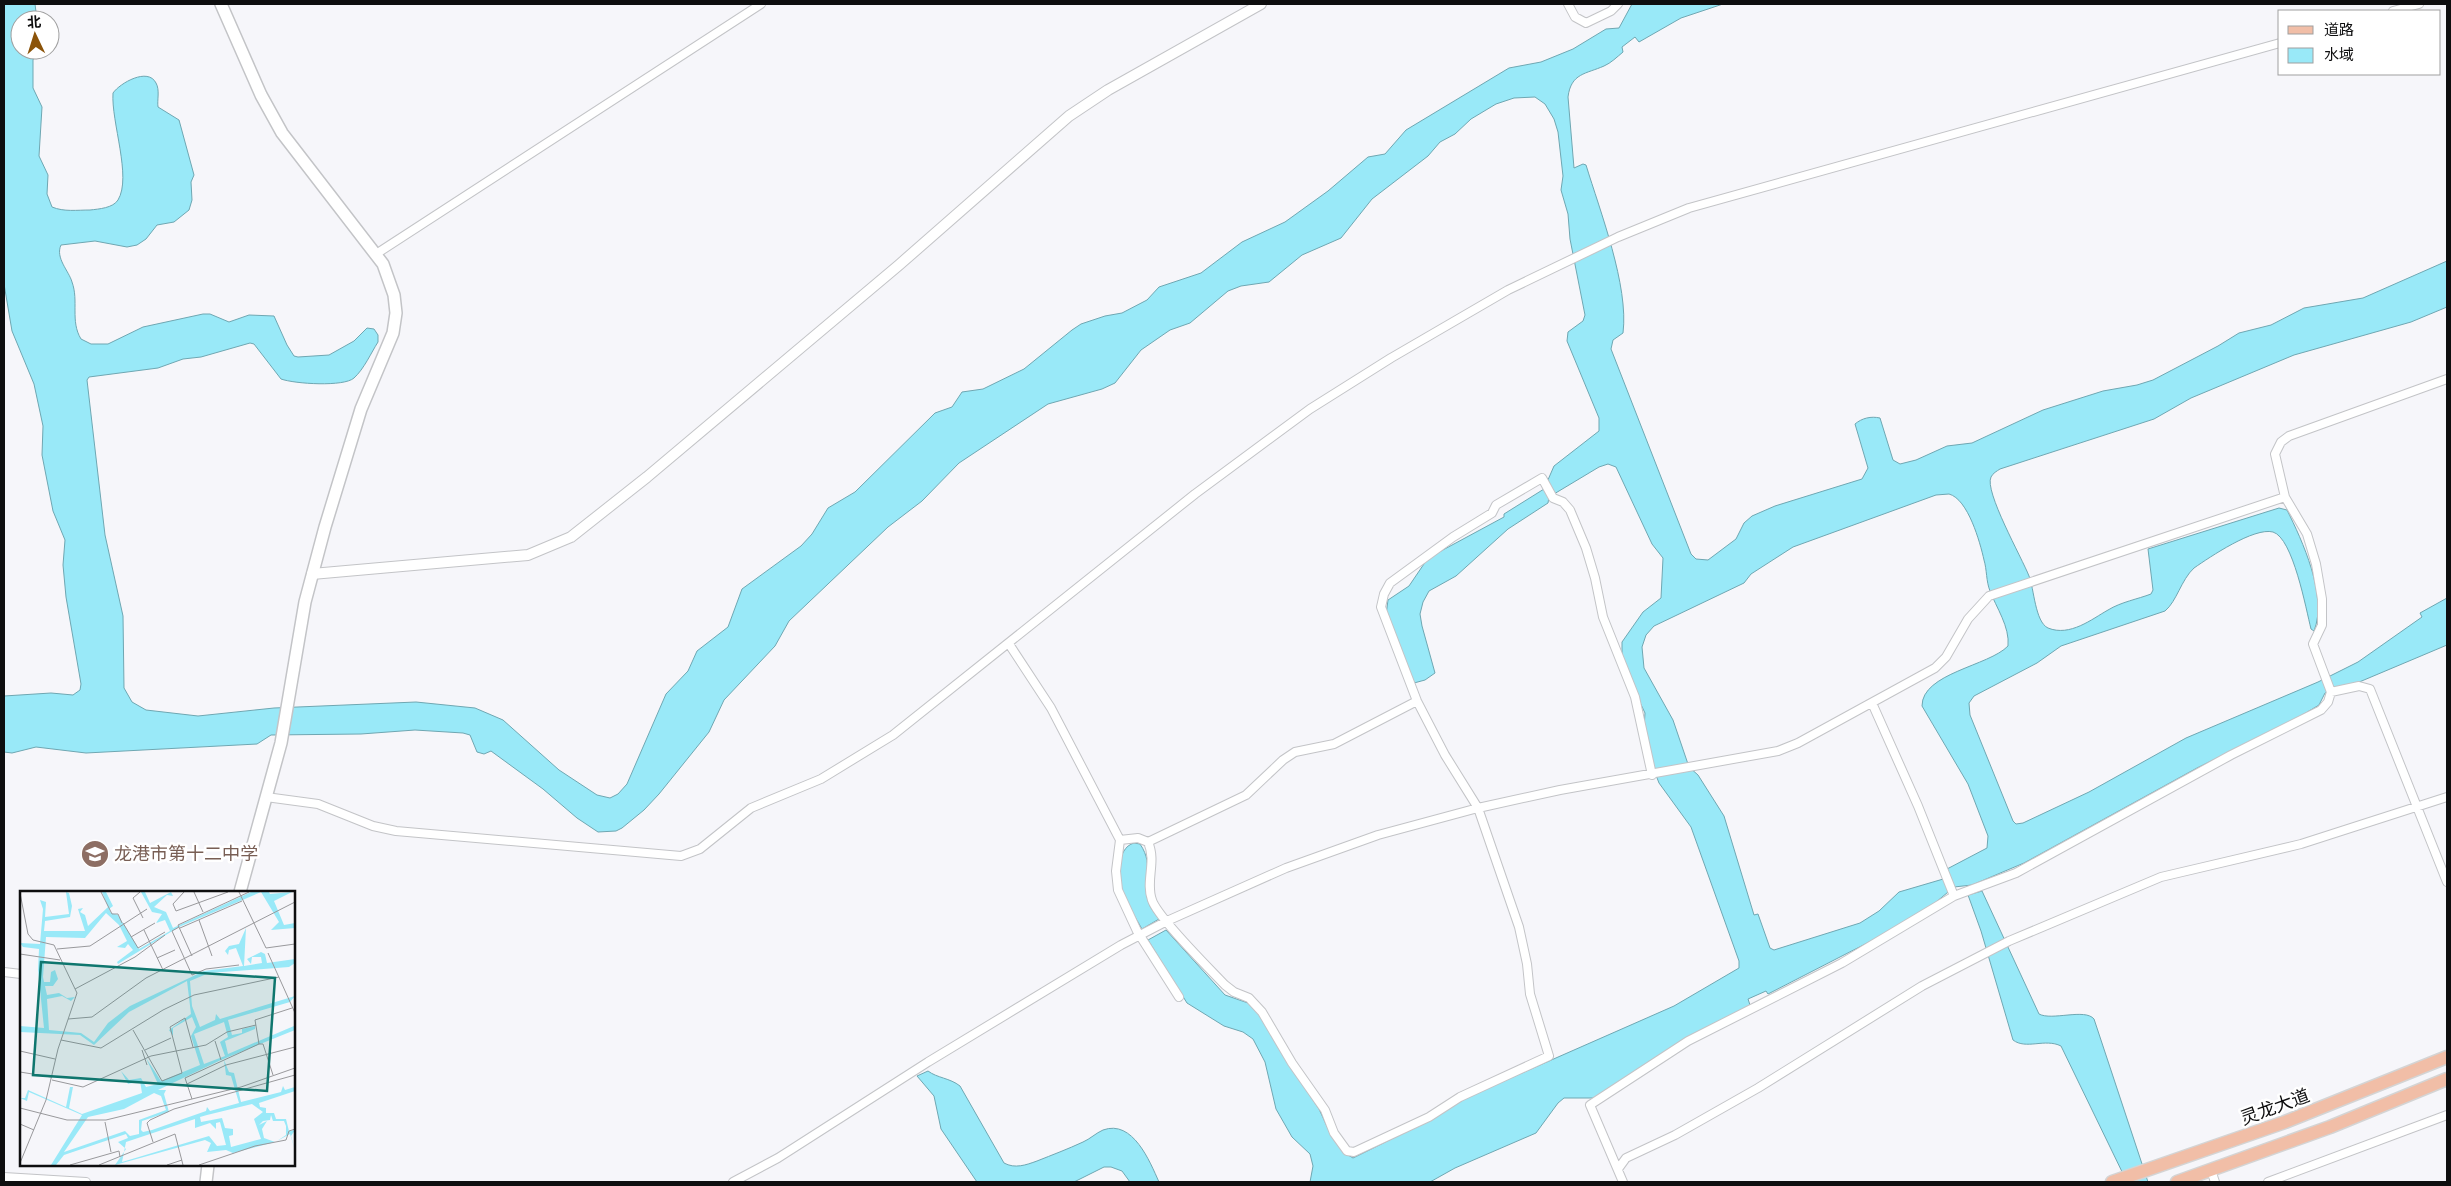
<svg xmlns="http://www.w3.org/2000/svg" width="2451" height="1186" font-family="'DM Sans','Noto Sans SC',sans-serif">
	<rect width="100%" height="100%" fill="#f6f6fa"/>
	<path fill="#99e9f8" stroke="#6fa7b2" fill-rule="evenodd" d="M4,4H35L37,20H20V50H36L33,60V88L42,107L39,156L48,175L47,194L52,207C64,212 77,210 90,210C99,209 113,208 118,200C132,177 111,122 113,93C120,83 148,67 156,83C160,90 157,100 158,107L179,120L194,175L191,182L192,200L189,210L174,222L157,225L146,239L137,245L127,247L95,241L61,245C55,258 69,271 72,282C79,301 70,321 81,339L91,344H108L143,327L203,314H210L229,322L249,315L274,316L287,345L294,356L298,357L329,355L354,341L367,328L374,329L378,335V342C371,353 364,369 354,378C344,387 295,384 281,379L254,344L250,343L201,357L183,359L158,368L89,377L87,380L105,535L123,616L124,688L132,702L146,710L198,716L274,708L416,702L475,708L503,720L559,770L597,795L610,798L618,794L627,784L666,694L688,671L697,651L728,627L742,589L801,546L812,534L828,508L855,492L935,413L952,407L962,392L983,389L1024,369L1072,330L1081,324L1105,316L1122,313L1147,300L1159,287L1201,273L1242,242L1285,222L1328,191L1368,157L1385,154L1406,130L1509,68L1541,62L1573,49L1606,29L1619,28L1632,4H1723L1681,18L1639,42L1635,37L1622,47L1623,52C1617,57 1611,63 1604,66C1586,74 1571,73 1568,97L1574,168L1583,164L1586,165C1600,211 1629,286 1623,333L1613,340L1611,349L1691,554L1696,559L1708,560L1736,539L1744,523L1752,516L1775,506L1862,479L1868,468L1855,424C1862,418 1871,416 1880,418L1893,460L1900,464L1916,460L1947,446L1972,443L2043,410L2103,391L2137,385L2153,380L2218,346L2239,333L2271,325L2304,308L2363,298L2447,261V307L2411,322L2294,355L2191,398L2154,419L2000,469C1997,471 1993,473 1991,477C1984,491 2022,558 2029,576C2034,588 2035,622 2048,628C2070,637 2092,619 2108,610C2121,602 2138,599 2151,594L2153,590L2148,549L2279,508L2287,510C2302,540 2328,596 2314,631L2311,629C2306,609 2293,538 2273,532C2254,527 2210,557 2194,568C2181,580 2177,601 2165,611L2061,646L2037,663L1974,696L1969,703L1970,715L2013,821L2016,824L2023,823L2089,792L2186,738L2318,682L2358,662L2422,617L2420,613L2447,598V645L2345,688L2325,693L2319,705L2294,720L2197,768L2024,863L1972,885L1954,887L1935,903L1875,939L1768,994L1766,991L1748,999L1751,1008L1594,1098H1564L1558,1103L1536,1133L1455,1168L1430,1182H1310L1313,1166L1310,1154L1292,1137L1276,1109L1265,1062L1253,1039L1243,1032L1224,1026L1187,1003L1148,940L1166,930L1225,995L1248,1003L1260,1013L1281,1052L1319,1109L1331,1135L1343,1152L1353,1158L1428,1121L1465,1098L1674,1006L1739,968V961L1691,827L1659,783L1652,765L1644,728L1645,713L1626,673L1622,656V642L1643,612L1661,598L1663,558L1652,544L1616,467L1608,464L1599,467L1549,497L1548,503L1508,529L1456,576L1429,591L1423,602L1420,614L1422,626L1435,673L1425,680L1414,683L1386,615L1388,600L1409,586L1428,558L1504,517V514L1544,489L1554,466L1599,431V418L1567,341L1568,332L1583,321L1585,315L1570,239L1568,214L1561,190L1563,176L1558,132L1554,119L1545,104L1535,97L1514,98L1496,104L1471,119L1455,134L1440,142L1428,156L1372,199L1341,238L1302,255L1269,282L1241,286L1228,291L1190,323L1170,330L1141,350L1115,383L1102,389L1048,404L959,463L922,501L888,527L789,621L775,646L724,700L709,732L659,794L644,810L622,828L616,831L598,832L577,818L543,789L491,751L484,754L477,752L470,735L463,733L415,730L361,734L271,735L257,744L86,753L36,747L12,753L4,752V696L51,693L73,695L80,690L81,684L66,597L63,565L65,540L53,511L42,455L43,426L34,384L12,331L4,284ZM1949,494C1968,499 1980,542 1984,560C1987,570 1986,581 1990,591C1996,607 2010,627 2008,646C1989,666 1922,673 1922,706L1968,784L1988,836L1987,848L1947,869L1950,877L1899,892L1879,911L1860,923L1774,950L1770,948L1758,914L1754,915L1724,816L1698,775L1689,767L1673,720L1644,668L1642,647L1646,635L1654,626L1744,583L1751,574L1793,547L1936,495Z
		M1134,843L1140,844C1156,867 1140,884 1150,906C1152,910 1156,915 1159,919L1142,929C1136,918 1128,907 1123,895C1117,880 1116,848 1134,843Z
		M1982,891L2039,1014C2052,1021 2085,1008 2094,1019L2148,1182H2127L2061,1046C2045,1038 2026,1050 2013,1040L1981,931L1968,895Z
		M928,1071C937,1078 950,1078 960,1086L1004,1163C1015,1169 1026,1165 1037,1161C1052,1155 1068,1149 1083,1142C1090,1139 1096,1133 1103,1130C1133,1119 1150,1162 1159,1182H1130L1122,1171L1111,1167H1104L1074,1182H977L941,1129L934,1096L917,1076Z"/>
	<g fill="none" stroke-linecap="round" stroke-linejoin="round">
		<defs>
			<path id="minor" d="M1568,4L1575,17L1586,23L1611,11L1618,4
				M2393,11L2419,4
				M376,254L761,4
				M2447,379L2289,436L2281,442L2275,454L2285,497L2307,534L2316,564L2322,599V625L2313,644L2331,692L2359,686L2370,689L2447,882
				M1009,644L1051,708L1120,840L1116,871L1118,890L1137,931L1179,997
				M1872,703L1918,806L1954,896
				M266,797L318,804L373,826L396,831L681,856L700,849L751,808L821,779L893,735L1195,494L1310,409L1391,358L1508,290L1618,237L1689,208L2280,43
				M1120,840L1138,838L1148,842C1157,862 1145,881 1152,900C1158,918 1209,968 1225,985L1234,992L1249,998L1262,1012L1292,1063L1325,1110L1334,1133L1347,1151L1354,1152L1429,1117L1460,1097L1549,1056L1530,994L1527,964L1519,927L1478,808L1445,755L1417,701L1381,607L1384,594L1390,583L1453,537L1492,513L1496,505L1542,478L1553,498L1563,502L1570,510L1586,548L1595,578L1603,617L1635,697L1652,775
				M1148,842L1246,795L1283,760L1295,752L1334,744L1417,701
				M4,972L21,974
				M1618,1169L1626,1158L1675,1135L1758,1088L1922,986L2009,941L2161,877L2301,844L2447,797
				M2211,1170L2215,1182
				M4,1177L86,1182
				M733,1182L778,1158L928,1062L1121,945L1167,921L1286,868L1378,835L1478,808L1560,790L1778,751L1798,743L1935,668L1946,657L1968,619L1989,596L2285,497
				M1623,1182L1590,1105L1688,1041L1842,963L1954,896L2016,873L2231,755L2321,710L2328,702L2331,692
				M2268,1182L2447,1115"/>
			<path id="tertiary" d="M312,574L528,555L571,537L647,477L899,265L1069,116L1108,90L1261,4"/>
			<path id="secondary" d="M221,4L261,95L282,133L383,264L394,295L396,313L393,333L361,409L325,527L305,602L281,743L240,892
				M206,1182L208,1165"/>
			<path id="primary" d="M2112,1182L2285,1122L2447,1057
				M2177,1182L2330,1127L2447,1079"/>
		</defs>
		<use href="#minor" stroke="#c3c4c7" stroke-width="10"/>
		<use href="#tertiary" stroke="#c3c4c7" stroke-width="12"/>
		<use href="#secondary" stroke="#c3c4c7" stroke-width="14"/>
		<use href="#primary" stroke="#d4d4d4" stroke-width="15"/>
		<use href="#minor" stroke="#fff" stroke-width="8"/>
		<use href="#tertiary" stroke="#fff" stroke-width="10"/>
		<use href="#secondary" stroke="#fff" stroke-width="11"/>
		<use href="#primary" stroke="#f1bea7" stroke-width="12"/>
	</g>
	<defs>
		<symbol id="school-disc" viewBox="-11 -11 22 22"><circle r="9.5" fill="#8d6e63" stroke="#fff"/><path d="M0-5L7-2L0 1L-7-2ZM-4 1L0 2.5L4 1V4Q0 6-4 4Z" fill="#fff"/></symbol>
	</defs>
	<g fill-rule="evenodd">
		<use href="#school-disc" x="79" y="838" width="32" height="32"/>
	</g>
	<g text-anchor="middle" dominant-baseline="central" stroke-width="5" stroke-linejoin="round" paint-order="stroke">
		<g font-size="18" fill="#785e54" stroke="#fff" text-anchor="start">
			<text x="114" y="854">龙港市第十二中学</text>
		</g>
		<g font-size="18" fill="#0e0e0f" stroke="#fff">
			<text transform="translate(2275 1107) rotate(-20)">灵龙大道</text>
		</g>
	</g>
	<g transform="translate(20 891)">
		<rect width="275" height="275" fill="#f6f6fa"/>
		<path d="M46,1L49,2L52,15L50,26L25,30L24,40H65L58,18L63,17L60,21L65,24L68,35L88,16L82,1H86L93,15L89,18L91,22L98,24L119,58L150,40L145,29L136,32L142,23L132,21L121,1H125L130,12L151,1L153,5L147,4L134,16L146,21L153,37L231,1H249L250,3L272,1L254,10L264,34L275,32V37L251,39L259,31L241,1L159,36L98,73L97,71L113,59L108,53L105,57L97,56L107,50L99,34L86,22L65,47L26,46L23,86L24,91H30L31,81L35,79L38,88L33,95H25L27,104L39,102L47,107L55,106L51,110L42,105L27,108L29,139L61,142L74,151L88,132L110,115L184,80L223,75L216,57L209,59L208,64L205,60L209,55L219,53L226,37L224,75L242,72L241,66H232L231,73L227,68L241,61L245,63L247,72L275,68V72L269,76L189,82L170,90L172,115L180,136L195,129L196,123L200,128L275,105L270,111L208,129L212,144L222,142V138L235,135V138L205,150L208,163L274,135L275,139L201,169L138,199H146L144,203L149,221L122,230L121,239L123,241L132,239L186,220L187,216L190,220L219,212L211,185L206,184L204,169L209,181L214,182L221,211L261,201L263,195L265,199L275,196V200L239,212L240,216L246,217V222H254L256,228H266L269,240L275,239L271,245L275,259L270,243L257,250L266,244V235L264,230H253L251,224L250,229L243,230L239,234L247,230L242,238L244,247L255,251L213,262L206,259L187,261L191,252L185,249L95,274L106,258L98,251L108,247L106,243L44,264L36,274H31L62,224L9,201L7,210L0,207H5L8,199L46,216L50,196H53L49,217L62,223L122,202L120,190L108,193L101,180L109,189L121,187L126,196L138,193L126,167L141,190L180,174L171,145L176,136L172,126L153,137V145L149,139L171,123L167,90L109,121L74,154L60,144L0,141V135L24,137L18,79L19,58L3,56L0,52L20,53L23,18L20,9L26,11L25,26L49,23ZM204,131L208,146L200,151L205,165L184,173L174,143ZM134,202L141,205L146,219L119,229V243L110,245L105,240L44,261L68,226L104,218ZM232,213L243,221L234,228L241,248L211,256L209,245L213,244V238L205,237L202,227L181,231L180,226L187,224ZM175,228V237L190,232L196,238V232L200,231L206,254L197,255L189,245L102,271L106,251Z" fill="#99e9f8" fill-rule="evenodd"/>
		<path fill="none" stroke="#99999c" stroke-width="1" d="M81,1L92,23H98L102,32M120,1L113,7L123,27M164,1L153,13L156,20L208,1M174,1L183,21M219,1L246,57L275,53M0,2L8,43L13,49L34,54L57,102L38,158L26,209L0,272M179,29L192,65M103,32L118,57L145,41M159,36L152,40L172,84L186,78L219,74M160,37L222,10M124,39L143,79M111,46L135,32M37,58L70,55L127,18M248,62L275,122M0,63L40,69M172,65L158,34L229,1M137,67L155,59M55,98L115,66L145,44M48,128L72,126L126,87L275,11M113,139L142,190L162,182L150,136L165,127L173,156M41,149L81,157L143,119L174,104L259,86M195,150L201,169M122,159L127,174M125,159L151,147M0,160L35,168M0,181L31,186M253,184L243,153H239L235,129L272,117M32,189L63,196L131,165L186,154L207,141L236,134M167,193L206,174L275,156M172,208L165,187L239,153M0,217L47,229H86L221,196L275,177M85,231L91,261M0,233L14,239M133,251L127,232L130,229L154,218L275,184M50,274L99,260L100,266M79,274L155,243L163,274M147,274L162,269M179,274L235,255L266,249L269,240L275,238"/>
		<path fill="#0f766e" fill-opacity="0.15" stroke="#0f766e" stroke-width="2.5" d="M21,71L255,87L247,200L13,184Z"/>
		<rect width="275" height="275" fill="none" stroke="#0e0e0f" stroke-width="2.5"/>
	</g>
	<rect width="2451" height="1186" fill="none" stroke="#0e0e0f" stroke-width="10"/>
	<rect x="2278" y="10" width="162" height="65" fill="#ffffff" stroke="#9f9f9f"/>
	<rect x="2288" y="26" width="25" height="8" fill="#f1bea7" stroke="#9f9f9f"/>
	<text x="2324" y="35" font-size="15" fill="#0e0e0f">道路</text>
	<rect x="2288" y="48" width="25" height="15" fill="#99e9f8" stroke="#9f9f9f"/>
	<text x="2324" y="60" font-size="15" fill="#0e0e0f">水域</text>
	<g transform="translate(35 35) rotate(356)"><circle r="24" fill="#ffffff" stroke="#9f9f9f"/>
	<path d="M0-4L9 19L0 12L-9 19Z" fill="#8b5309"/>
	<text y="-8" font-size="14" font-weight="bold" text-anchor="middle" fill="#0e0e0f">北</text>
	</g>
</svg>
